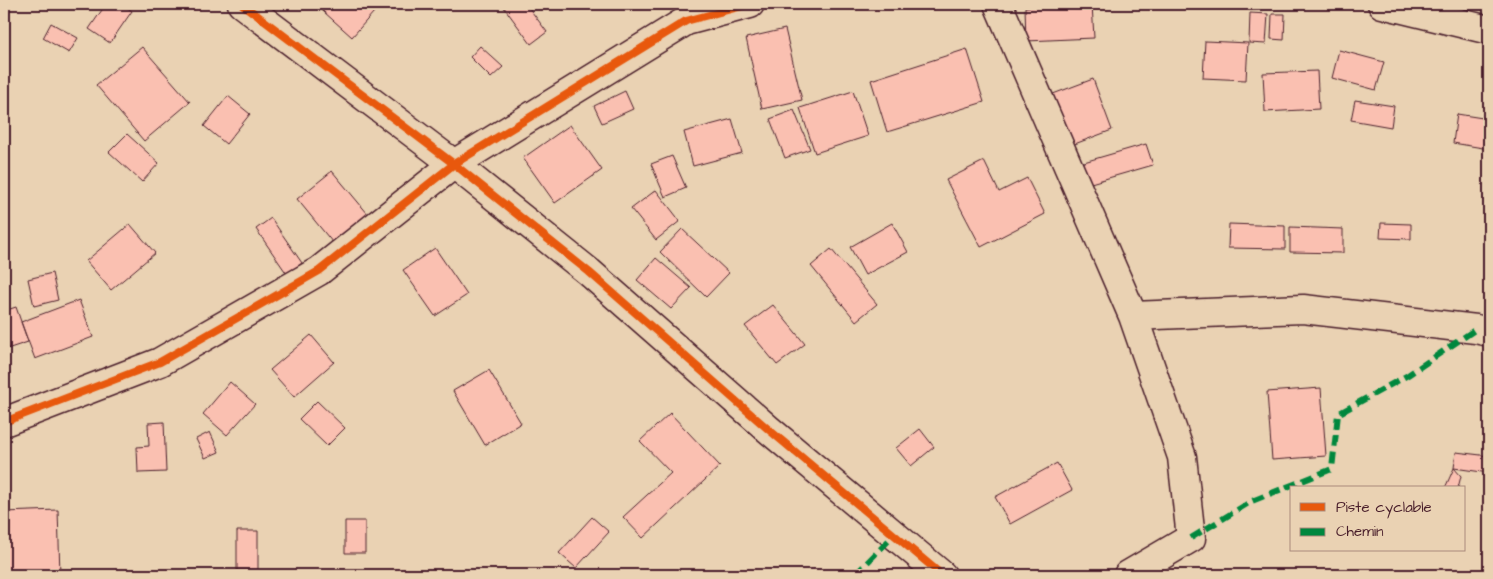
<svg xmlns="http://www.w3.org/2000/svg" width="1493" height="579" font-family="'Architects Daughter',sans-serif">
	<rect width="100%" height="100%" fill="#ead2b3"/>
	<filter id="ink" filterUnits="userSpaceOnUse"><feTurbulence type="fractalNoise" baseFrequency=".02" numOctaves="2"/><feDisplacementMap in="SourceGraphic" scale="10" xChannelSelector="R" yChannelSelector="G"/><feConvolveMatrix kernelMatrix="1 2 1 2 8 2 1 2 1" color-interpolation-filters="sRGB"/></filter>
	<g filter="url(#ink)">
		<path fill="#fac0b1" stroke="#4a1f2b" d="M106,4H122L132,11L110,43L89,29Z
			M315,4H381L352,37Z
			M506,4H526L547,32L531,44L503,6Z
			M1092,4L1094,38L1026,41L1025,7Z
			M1250,13L1268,14L1266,44L1249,43Z
			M1272,14H1285L1284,40L1271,39Z
			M51,23L78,38L69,53L43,38Z
			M785,29L802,100L762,109L746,38Z
			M1205,41L1248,43L1246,80L1203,78Z
			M480,46L503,67L491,78L470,57Z
			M142,47L190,102L144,141L96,85Z
			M967,49L984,102L887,132L871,80Z
			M1339,50L1384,62L1376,90L1332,78Z
			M1317,71L1319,109L1265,112L1263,73Z
			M1093,79L1112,130L1072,145L1053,94Z
			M625,91L633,109L602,123L594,106Z
			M853,91L868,136L815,153L800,108Z
			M228,96L250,114L226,144L204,126Z
			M1355,100L1394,106L1391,127L1351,120Z
			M794,110L810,149L785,158L770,119Z
			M1457,114L1489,119V149L1453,143Z
			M732,119L742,153L693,166L684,132Z
			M570,125L602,170L555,203L523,158Z
			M127,134L159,163L142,182L109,152Z
			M1146,144L1153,165L1084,185L1077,164Z
			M672,156L686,188L665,197L651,164Z
			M984,161L999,192L1027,178L1045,214L981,247L946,180Z
			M332,171L368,214L333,243L297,199Z
			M656,190L680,221L656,240L631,209Z
			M271,218L302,263L287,274L256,229Z
			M892,223L908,252L865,275L850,247Z
			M1381,223L1411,224V239L1380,238Z
			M130,224L155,253L111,290L86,261Z
			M1229,224L1285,226V249L1228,248Z
			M1290,227L1343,229V253L1290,252Z
			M682,229L729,273L706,297L660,252Z
			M435,248L467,295L435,316L403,270Z
			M831,249L877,304L856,321L811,266Z
			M656,258L691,288L671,309L637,280Z
			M52,273L58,300L34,306L28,279Z
			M79,300L93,337L35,359L21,322Z
			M773,305L805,344L777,365L745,326Z
			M16,307L28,342L4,350V311Z
			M311,335L334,362L294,397L270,370Z
			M489,370L521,423L485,445L453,391Z
			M230,382L255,404L227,435L203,414Z
			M1321,388L1326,456L1272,460L1267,392Z
			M317,401L345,428L327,446L299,419Z
			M670,413L720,466L643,538L623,517L671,473L640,441Z
			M164,422L166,472L138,473L137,447L149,446L148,423Z
			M920,429L934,447L911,466L896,448Z
			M210,432L219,452L205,458L196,439Z
			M1456,452L1489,456V473L1454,468Z
			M1057,463L1072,490L1010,524L995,497Z
			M1454,468L1461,476L1458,488H1445Z
			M1489,484V503L1484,501Z
			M58,510L60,575H4V512Z
			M592,517L609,532L576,568L559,553Z
			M345,521H365V553H345Z
			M237,531H258V570H237Z"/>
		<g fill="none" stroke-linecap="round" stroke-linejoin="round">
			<defs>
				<path id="street" d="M242,4L454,164L589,272L768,429L942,575
					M998,4L1133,316L1182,457L1191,538L1128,575
					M1382,4L1489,30
					M1133,316L1303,309L1476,329L1489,332
					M4,422L160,362L319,271L454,164L686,21L750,4"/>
			</defs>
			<use href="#street" stroke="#4a1f2b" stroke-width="31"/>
			<use href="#street" stroke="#ead2b3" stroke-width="28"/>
			<path stroke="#00873e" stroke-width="6" stroke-dasharray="12 6" stroke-linecap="butt" d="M1191,538L1252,501L1332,469L1338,414L1408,375L1476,329
				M855,575L894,535"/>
			<defs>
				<path id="cycleway" d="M242,4L454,164L589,272L768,429L942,575
					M4,422L160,362L319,271L454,164L686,21L750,4"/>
			</defs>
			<use href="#cycleway" stroke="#ead2b3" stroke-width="11"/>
			<use href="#cycleway" stroke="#e8590c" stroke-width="8"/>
		</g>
	</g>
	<rect width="1493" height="579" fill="none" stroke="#ead2b3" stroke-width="20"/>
	<rect x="10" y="10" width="1473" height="559" fill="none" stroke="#4a1f2b" stroke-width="2" filter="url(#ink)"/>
	<rect x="1290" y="486" width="175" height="65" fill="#ead2b3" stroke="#aa8a7d"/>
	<rect x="1300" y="503" width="25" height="8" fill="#e8590c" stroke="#aa8a7d"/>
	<text x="1336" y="512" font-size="15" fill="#4a1f2b">Piste cyclable</text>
	<rect x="1300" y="528" width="25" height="8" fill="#00873e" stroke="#aa8a7d"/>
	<text x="1336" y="536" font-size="15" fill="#4a1f2b">Chemin</text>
</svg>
